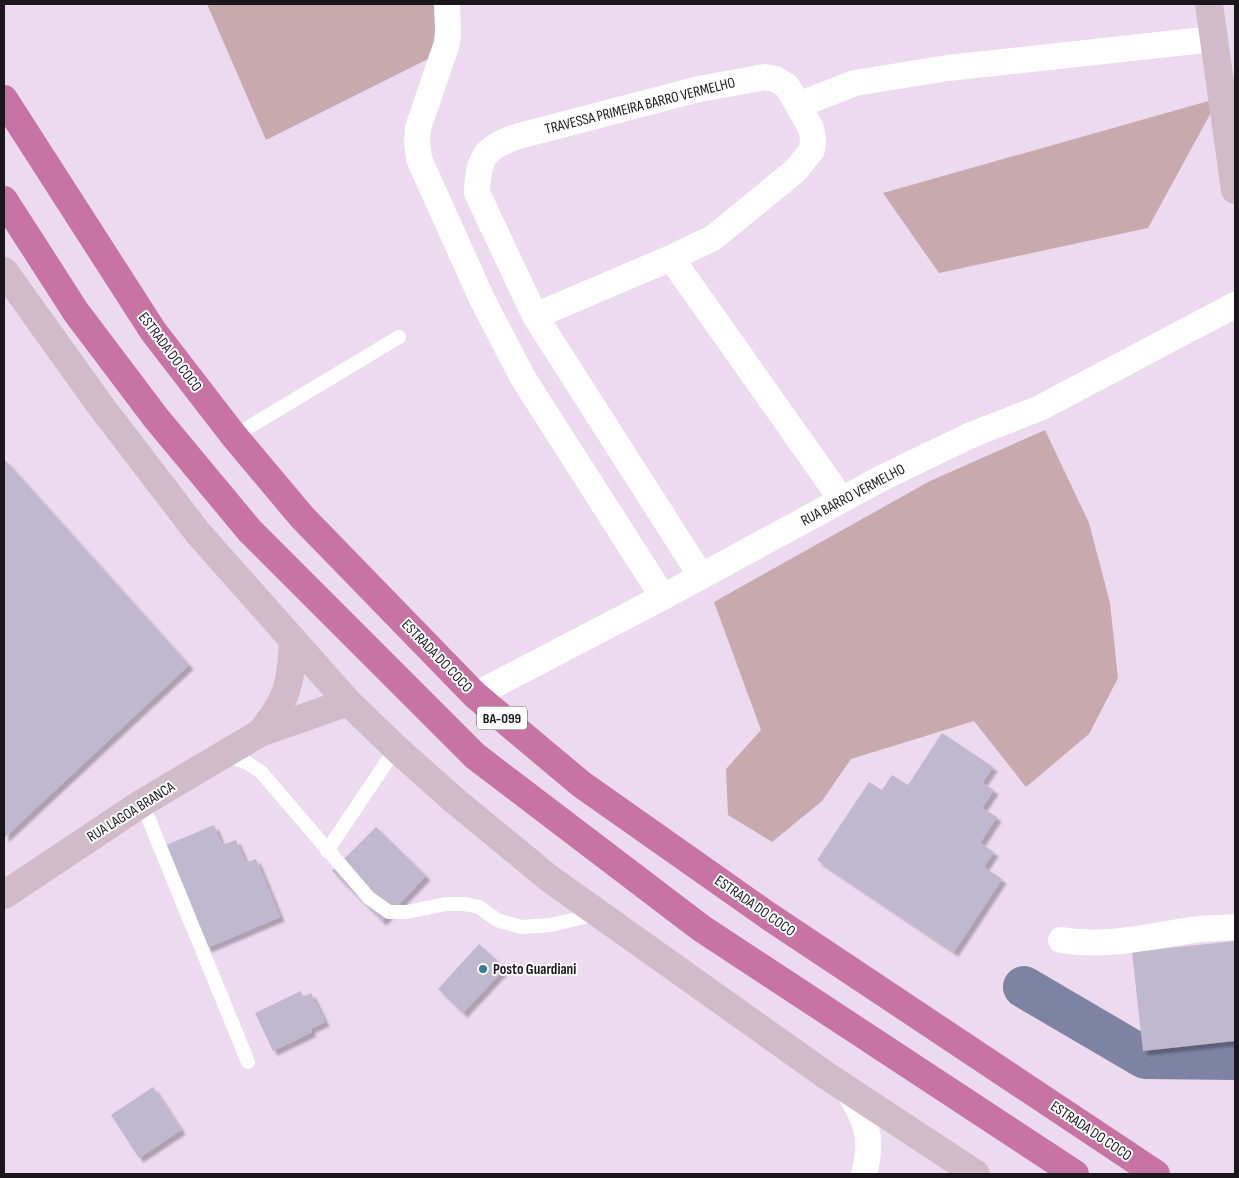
<svg xmlns="http://www.w3.org/2000/svg" width="1239" height="1178" font-family="'Sofia Sans Condensed',sans-serif">
	<defs>
		<filter id="shadow"><feDropShadow dx="4.5" dy="4.5" stdDeviation="1" flood-color="#0004"/></filter>
	</defs>
	<rect width="100%" height="100%" fill="#ecdaee"/>
	<path fill="#c8a9ae" d="M207,4H446L460,43L266,140Z
		M1219,98L1148,228L939,273L883,193Z
		M1045,430L1089,523L1110,603L1118,678L1089,734L1026,787L974,721L851,759L822,801L772,842L728,815L726,769L761,730L714,602L930,481Z"/>
	<g fill="none" stroke-linecap="round" stroke-linejoin="round">
		<path stroke="#7e83a3" stroke-width="42" d="M1024,987L1145,1058L1235,1059"/>
	</g>
	<path fill="#bfb8cf" filter="url(#shadow)" d="M4,459L189,665L4,838Z
		M942,733L993,767L982,783L994,790L982,808L997,817L980,843L994,852L984,867L1002,879L954,952L817,860L869,782L882,790L892,775L908,785Z
		M214,825L222,845L236,840L246,863L256,859L280,917L207,948L164,846Z
		M376,827L426,876L382,921L332,871Z
		M1235,941V1041L1143,1051L1132,952Z
		M479,944L505,968L463,1013L438,989Z
		M301,991L303,997L311,993L325,1022L310,1029L312,1032L273,1051L255,1013Z
		M153,1087L181,1130L139,1158L111,1115Z"/>
	<g fill="none" stroke-linecap="round" stroke-linejoin="round">
		<path stroke="#fff" stroke-width="14" d="M234,436L399,337
			M223,755L246,762L261,772L369,898L389,912H407L446,904H464L479,907L497,920L521,927L551,925L597,914
			M142,803L248,1062
			M327,851L396,748"/>
		<path stroke="#fff" stroke-width="26" d="M447,4L448,30L447,43L418,128L417,142L419,159L482,299L523,378L663,597
			M798,105L855,83L948,68L1213,39
			M671,258L842,500
			M535,316L671,258L713,238L796,170L812,150L813,139L811,128L787,86L775,79L765,77L699,89L519,136C485,147 478,157 477,193L535,316L701,576
			M475,695L663,597L884,477L971,435L1040,408L1235,305
			M1061,940C1108,948 1154,935 1200,929C1212,928 1224,928 1235,927
			M847,1089C866,1120 874,1137 864,1174"/>
		<path stroke="#d1bbc9" stroke-width="28" d="M1209,4L1235,190
			M4,271L100,405L198,533L348,702L399,751L454,800L550,879L827,1076L976,1174
			M260,733C287,700 291,685 293,642
			M4,895L142,803L260,733L348,702"/>
		<path stroke="#c773a4" stroke-width="28" d="M4,99L153,331L234,436L302,517L475,695L581,784L770,917L1156,1174
			M4,200L76,312L156,418L250,531L475,756L701,928L1075,1174"/>
	</g>
	<circle fill="#367c89" stroke="#fff" stroke-width="2" cx="483" cy="969" r="5"/>
	<g text-anchor="middle" dominant-baseline="central" stroke-width="4" stroke-linejoin="round" paint-order="stroke">
		<rect fill="#fff" stroke="#5f5b60" stroke-width="1" x="477" y="706.5" width="50" height="23" rx="4"/>
		<g font-size="14" font-weight="bold" fill="#1b151c">
			<text x="502" y="718">BA-099</text>
		</g>
		<g font-size="15" fill="#1b151c" stroke="#fff">
			<text transform="translate(640 106) rotate(-14)">TRAVESSA PRIMEIRA BARRO VERMELHO</text>
			<text transform="translate(170 352) rotate(53)">ESTRADA DO COCO</text>
			<text transform="translate(853 495) rotate(-28)">RUA BARRO VERMELHO</text>
			<text transform="translate(437 656) rotate(46)">ESTRADA DO COCO</text>
			<text transform="translate(131 812) rotate(-32)">RUA LAGOA BRANCA</text>
			<text transform="translate(755 906) rotate(35)">ESTRADA DO COCO</text>
			<text transform="translate(1091 1131) rotate(34)">ESTRADA DO COCO</text>
		</g>
		<g font-size="15" font-weight="bold" fill="#1b151c" stroke="#fff" text-anchor="start">
			<text x="493" y="969">Posto Guardiani</text>
		</g>
	</g>
	<rect width="1239" height="1178" fill="none" stroke="#1b151c" stroke-width="10"/>
</svg>
